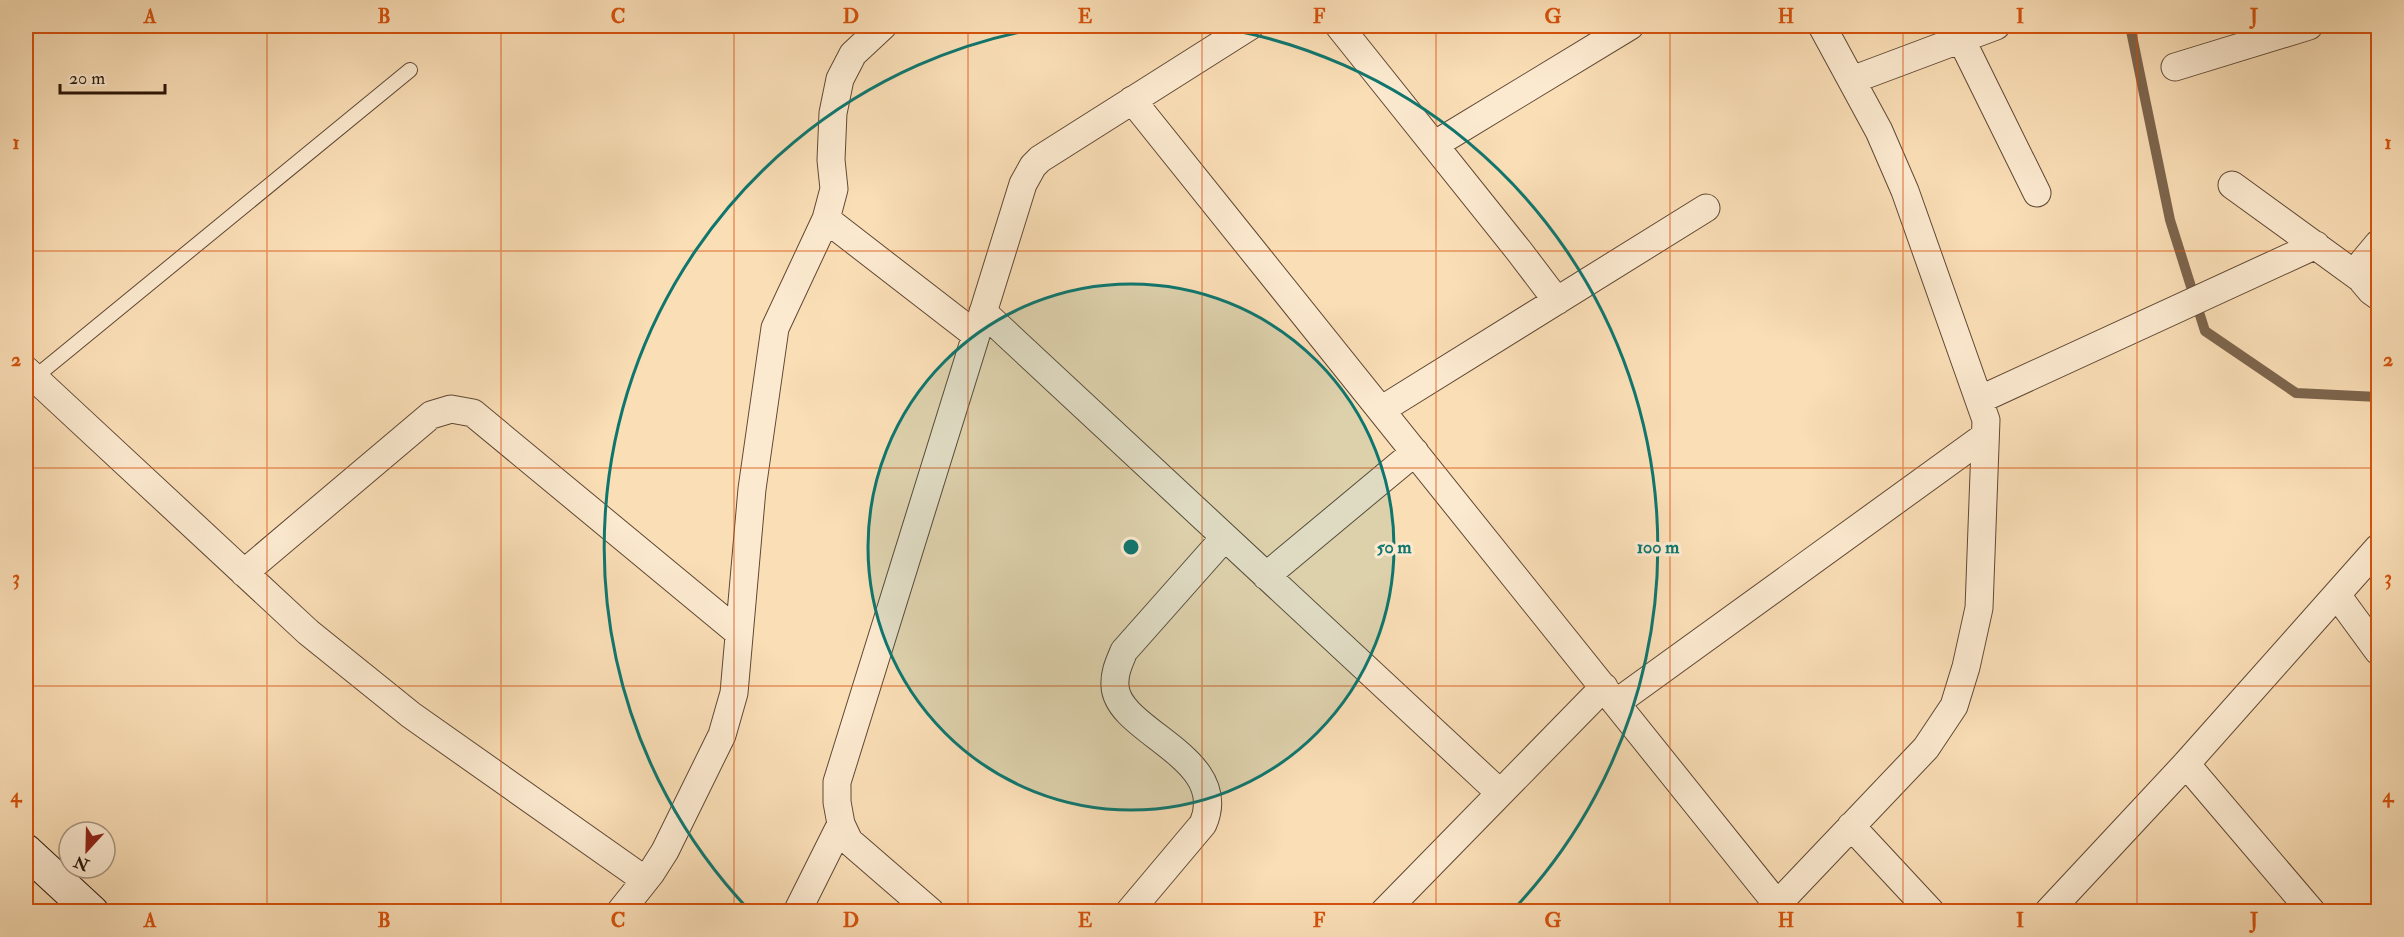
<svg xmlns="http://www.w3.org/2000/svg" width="2404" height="937" font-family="'IM FELL Double Pica',serif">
	<rect width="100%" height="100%" fill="#fadeb6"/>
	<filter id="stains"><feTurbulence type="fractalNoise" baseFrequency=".00333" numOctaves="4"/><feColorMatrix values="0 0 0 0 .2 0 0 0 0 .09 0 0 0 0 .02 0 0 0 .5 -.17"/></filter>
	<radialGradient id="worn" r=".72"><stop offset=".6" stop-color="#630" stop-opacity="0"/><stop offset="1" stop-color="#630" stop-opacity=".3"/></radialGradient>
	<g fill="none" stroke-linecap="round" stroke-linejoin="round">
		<path stroke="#7d654d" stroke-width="10" d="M2130,26L2170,220L2205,331L2296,393L2378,397"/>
		<defs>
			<path id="service" d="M34,378L410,70"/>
			<path id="minor" d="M1339,26L1519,251L1557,301
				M1961,39L2037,193
				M2175,67L2309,26
				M1852,80L1996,26
				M1132,100L1777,904
				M1434,145L1630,26
				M2232,185L2360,278
				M826,219L976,335
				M2378,244L2363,262L2360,278L2371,291L2378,296
				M983,312L1500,793
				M26,370L308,632L411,715L645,880
				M1979,400L2316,245
				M1381,410L1706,208
				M244,573L431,415L451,409L473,413L739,633
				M1266,576L1415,452
				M2337,595L2378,651
				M1616,703L1985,436
				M2186,764L2312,912
				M1851,826L1931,912
				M620,912L651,873L665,851L722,735L734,693L752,489L775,328L826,219L834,189L831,160L833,113L840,79L853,54L883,26
				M797,912L841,824
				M931,912L849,841L841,824L837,802V782L1023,184L1033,166L1040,159L1250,26
				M1129,912L1203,824C1232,757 1117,732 1115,686C1114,673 1119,663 1124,651L1225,537
				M1384,912L1604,687
				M1770,912L1926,748L1954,706L1966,667L1979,608L1986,420L1905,191L1879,131L1822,26
				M2048,912L2186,764L2378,548"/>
			<path id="secondary" d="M26,851L92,912"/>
		</defs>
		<use href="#service" stroke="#5f4834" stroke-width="16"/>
		<use href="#minor" stroke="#5f4834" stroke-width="29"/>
		<use href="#secondary" stroke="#2b1609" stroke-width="35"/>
		<use href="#service" stroke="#fcead0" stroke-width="14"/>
		<use href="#minor" stroke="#fcead0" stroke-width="27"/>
		<use href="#secondary" stroke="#fcead0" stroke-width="33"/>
	</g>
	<path fill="none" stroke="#d5520c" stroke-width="1.5" stroke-opacity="0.55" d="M267,26V912M501,26V912M734,26V912M968,26V912M1202,26V912M1436,26V912M1670,26V912M1903,26V912M2137,26V912M26,251H2378M26,468H2378M26,686H2378"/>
	<circle cx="1131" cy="547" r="263" fill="#0f766e" fill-opacity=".12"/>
	<g fill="none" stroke="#0f766e" stroke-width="3">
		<circle cx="1131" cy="547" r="263"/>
		<path d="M749 910A527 527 0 0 1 1053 26M1209 26A527 527 0 0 1 1513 910"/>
	</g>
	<circle cx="1131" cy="547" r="9" fill="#0f766e" stroke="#fcead0" stroke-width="3"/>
	<g font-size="18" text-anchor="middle" font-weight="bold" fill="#0f766e" stroke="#fcead0" stroke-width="6" stroke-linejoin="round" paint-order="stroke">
		<text x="1394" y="553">50 m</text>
		<text x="1658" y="553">100 m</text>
	</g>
	<rect width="2404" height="937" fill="none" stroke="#fadeb6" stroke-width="66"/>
	<g transform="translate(87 850) rotate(202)"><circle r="28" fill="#fcead0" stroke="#a89580" stroke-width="1.5"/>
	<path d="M0-4.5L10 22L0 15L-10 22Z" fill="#8f2418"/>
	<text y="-9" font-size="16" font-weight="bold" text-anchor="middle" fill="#2b1609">N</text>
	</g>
	<path d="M60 84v9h105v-9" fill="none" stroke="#2b1609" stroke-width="3"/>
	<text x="69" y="84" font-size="18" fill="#2b1609" stroke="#fcead0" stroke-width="4.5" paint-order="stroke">20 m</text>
	<rect x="33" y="33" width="2338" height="871" fill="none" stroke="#d5520c" stroke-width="2"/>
	<g font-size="20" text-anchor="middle" font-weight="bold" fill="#d5520c">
		<text x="150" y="23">A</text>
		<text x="384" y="23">B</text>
		<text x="618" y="23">C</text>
		<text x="851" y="23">D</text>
		<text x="1085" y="23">E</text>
		<text x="1319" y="23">F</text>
		<text x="1553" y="23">G</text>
		<text x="1786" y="23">H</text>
		<text x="2020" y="23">I</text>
		<text x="2254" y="23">J</text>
		<text x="16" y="149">1</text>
		<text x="2388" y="149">1</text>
		<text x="16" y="366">2</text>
		<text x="2388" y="366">2</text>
		<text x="16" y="584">3</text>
		<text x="2388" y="584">3</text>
		<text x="16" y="802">4</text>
		<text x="2388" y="802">4</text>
		<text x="150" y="927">A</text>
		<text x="384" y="927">B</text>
		<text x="618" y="927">C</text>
		<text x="851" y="927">D</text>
		<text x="1085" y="927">E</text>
		<text x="1319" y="927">F</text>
		<text x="1553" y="927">G</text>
		<text x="1786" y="927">H</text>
		<text x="2020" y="927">I</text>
		<text x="2254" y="927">J</text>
	</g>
	<rect width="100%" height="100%" filter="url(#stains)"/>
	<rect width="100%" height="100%" fill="url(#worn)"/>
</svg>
